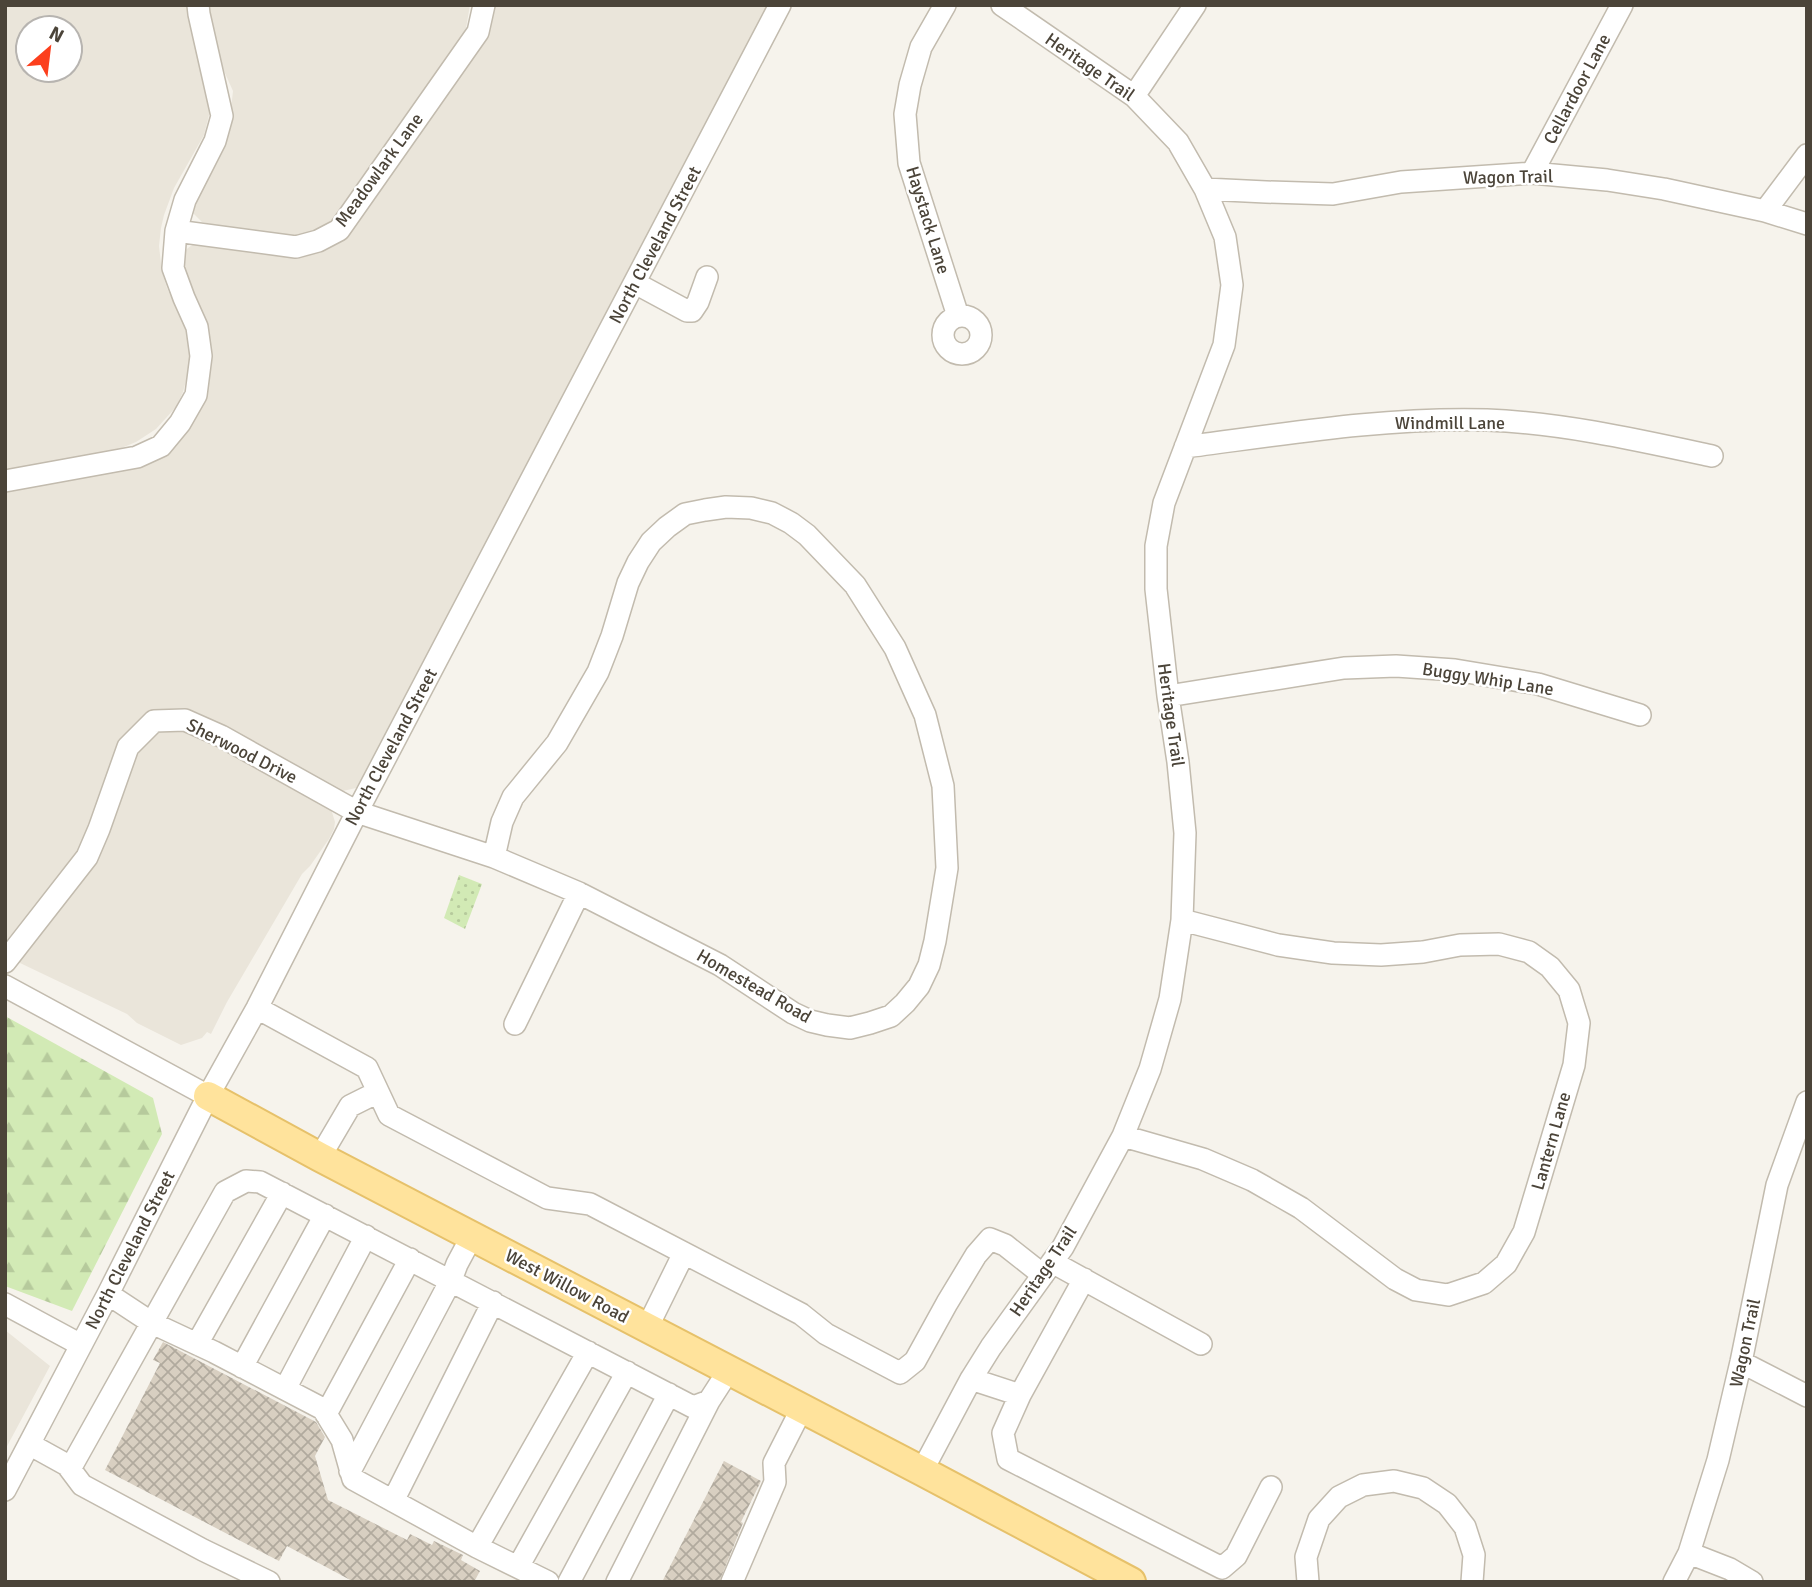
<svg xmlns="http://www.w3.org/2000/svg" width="1812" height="1587" font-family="Signika,sans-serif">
	<defs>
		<pattern id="grass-dots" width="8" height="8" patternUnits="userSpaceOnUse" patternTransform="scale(1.75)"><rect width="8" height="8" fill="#d2eab5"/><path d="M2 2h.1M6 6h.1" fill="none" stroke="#b6ca9c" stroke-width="1.8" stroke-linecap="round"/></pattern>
		<pattern id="forest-firs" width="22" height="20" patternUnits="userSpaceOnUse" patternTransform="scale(1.75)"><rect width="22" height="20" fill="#d2eab5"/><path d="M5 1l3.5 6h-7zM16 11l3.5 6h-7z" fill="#b6ca9c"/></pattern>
		<pattern id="building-cross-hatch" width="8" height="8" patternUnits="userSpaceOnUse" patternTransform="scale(1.75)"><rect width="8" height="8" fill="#d8cfc1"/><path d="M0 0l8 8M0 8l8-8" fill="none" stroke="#b1aa9e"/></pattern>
	</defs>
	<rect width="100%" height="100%" fill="#f6f3ec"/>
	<path fill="#eae5da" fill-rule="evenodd" d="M5,5H187L210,103V111L204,135L174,188L164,215L161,228L159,246L162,272L167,288L186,329L188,340L190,362L188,373L183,392L176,407L156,429L136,442L119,449L5,470ZM28,28H70V70H28Z
		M207,5H470L466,28L460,39L343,208L332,221L317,230L291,237L211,224L202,222L191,211L228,127L232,100L233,91L224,71L211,25Z
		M491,5H770L361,785L356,788L338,792L330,789L211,719L196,712L181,709L168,710L150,715L137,722L120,743L77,858L5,944V492L138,464L207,382L210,372L209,356L182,266L184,252L188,248L195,243L291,258L301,255L341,240L369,206L469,64L486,35Z
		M176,728L197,733L331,809L335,822L334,829L329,839L310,866L302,874L227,1002L211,1034L207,1032L202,1038L181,1045L137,1023L127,1014L20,963V958L94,864L135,756L149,737L166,729Z
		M5,1330L50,1366L5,1450Z"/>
	<path fill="url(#grass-dots)" d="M459,875L482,884L465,929L444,918Z"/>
	<path fill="url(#forest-firs)" d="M5,1016L153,1098L162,1134L72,1311L5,1286Z"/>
	<path fill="url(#building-cross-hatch)" d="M163,1342L316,1422L325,1437L315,1456L328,1500L407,1540L410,1534L432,1545L434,1541L463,1555L461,1560L480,1571L474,1582H354L287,1546L279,1561L105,1470L160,1363L153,1360Z
		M724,1461L761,1481L741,1522L743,1523L719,1582H662Z"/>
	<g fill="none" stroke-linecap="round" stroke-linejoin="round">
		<defs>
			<path id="minor" d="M945,5L921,47L910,85L905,114L909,163L958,316
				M1134,96L1195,5
				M1532,173L1622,5
				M1205,189L1266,192L1333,194L1401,182L1532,173L1607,180L1664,189L1765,211L1807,224
				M1765,211L1807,155
				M176,231L296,247L318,241L339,230L478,32L484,5
				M635,283L687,311H692L698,302L707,277
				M943 335a19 19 0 1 1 38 0a19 19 0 1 1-38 0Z
				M1185,447C1285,434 1386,417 1487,420C1563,423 1638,440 1712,456
				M5,481L137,457L161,446L180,423L196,395L201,356L197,327L184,298L173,268L176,231L185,200L215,141L222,116L199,14L198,5
				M1168,696L1344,668L1396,666L1455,670L1538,684L1640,715
				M5,962L87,857L99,829L128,747L154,721L185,720L221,736L357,812L494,857L579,893L720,965L793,1013L810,1021L827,1025L850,1028L870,1023L891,1016L905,1003L919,986L929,965L935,941L947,868L943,786L925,715L895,648L855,585L807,535L791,523L772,513L751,508L726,507L705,510L685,514L667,527L651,542L638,562L628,583L612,636L598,672L557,743L513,797L502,822L494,857
				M5,986L208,1096
				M257,1008L367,1068L389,1115L547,1198L590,1204L801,1314L826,1334L900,1373L915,1361L947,1303L976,1255L990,1239L1005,1245L1043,1275
				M515,1024L579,893
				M1123,1136L1203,1159L1252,1180L1301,1208L1395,1279L1416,1290L1448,1295L1484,1283L1506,1264L1524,1232L1574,1065L1579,1023L1569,990L1550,967L1529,952L1499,944L1460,945L1423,952L1381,955L1333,953L1278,945L1182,920
				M320,1157L350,1106L378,1092
				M1052,1262L1201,1344
				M108,1294L152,1323L214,1352L323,1409L342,1440L353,1479L477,1547L548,1582
				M5,1304L81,1345
				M647,1328L684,1253
				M197,1344L282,1193
				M1741,1362L1807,1396
				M242,1367L325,1215
				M971,1379L1020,1395L1084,1279
				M285,1389L366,1236
				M1020,1395L1003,1433L1008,1459L1222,1568L1236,1556L1271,1487
				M326,1414L410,1259
				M29,1444L67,1465L82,1485L203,1550L269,1582
				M70,1469L225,1192L246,1181L260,1182L693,1407L709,1401L729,1370
				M350,1471L451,1280L457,1264L472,1236
				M922,1471L971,1379L991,1347L1063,1247L1123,1136L1150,1069L1170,999L1182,920L1185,833L1178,762L1168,696L1156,589V546L1164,503L1224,345L1232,285L1225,237L1205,189L1178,142L1134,96L1002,5
				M5,1490L108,1294L208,1096L257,1008L357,812L780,5
				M393,1501L493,1302
				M477,1547L588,1352
				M1689,1553L1730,1569L1752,1582
				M518,1567L627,1372
				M569,1582L669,1394
				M617,1582L709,1401
				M732,1582L775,1482L774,1463L802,1408
				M1308,1582L1306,1557L1319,1519L1339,1497L1363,1485L1394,1481L1423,1488L1447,1504L1465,1527L1474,1555L1472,1582
				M1674,1582L1689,1553L1718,1460L1741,1362L1777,1185L1807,1102"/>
			<path id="major" d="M208,1096L320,1157L922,1471L1131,1582"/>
		</defs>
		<use href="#minor" stroke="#c2bbae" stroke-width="24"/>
		<use href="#major" stroke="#e6c16a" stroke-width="32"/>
		<use href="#minor" stroke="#fff" stroke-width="21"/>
		<use href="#major" stroke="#ffe39c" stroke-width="28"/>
	</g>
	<g text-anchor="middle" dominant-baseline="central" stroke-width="5" stroke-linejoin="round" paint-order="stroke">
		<g font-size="18" fill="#4b4439" stroke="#fff">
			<text transform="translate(1090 67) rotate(35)">Heritage Trail</text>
			<text transform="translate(1577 89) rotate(-62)">Cellardoor Lane</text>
			<text transform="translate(379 170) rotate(-54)">Meadowlark Lane</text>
			<text transform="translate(1508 177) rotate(-1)">Wagon Trail</text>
			<text transform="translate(928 220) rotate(73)">Haystack Lane</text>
			<text transform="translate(655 245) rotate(-62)">North Cleveland Street</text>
			<text x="1450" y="423">Windmill Lane</text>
			<text transform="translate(1488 679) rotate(9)">Buggy Whip Lane</text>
			<text transform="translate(1171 715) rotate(82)">Heritage Trail</text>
			<text transform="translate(391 747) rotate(-62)">North Cleveland Street</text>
			<text transform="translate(242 751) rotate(27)">Sherwood Drive</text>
			<text transform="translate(754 986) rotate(30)">Homestead Road</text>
			<text transform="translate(1551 1141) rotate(-74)">Lantern Lane</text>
			<text transform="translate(130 1250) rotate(-63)">North Cleveland Street</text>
			<text transform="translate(1043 1271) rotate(-56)">Heritage Trail</text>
			<text transform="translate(567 1286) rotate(28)">West Willow Road</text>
			<text transform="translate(1745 1343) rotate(-78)">Wagon Trail</text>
		</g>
	</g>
	<rect width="1812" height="1587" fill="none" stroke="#4b4439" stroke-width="14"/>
	<g transform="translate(49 49) rotate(28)"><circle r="33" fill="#ffffff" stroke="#b7b4b0" stroke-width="2"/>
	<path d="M0-5L12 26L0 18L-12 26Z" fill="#fc3f1d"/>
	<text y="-10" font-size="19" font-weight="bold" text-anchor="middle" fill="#4b4439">N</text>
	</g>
</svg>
